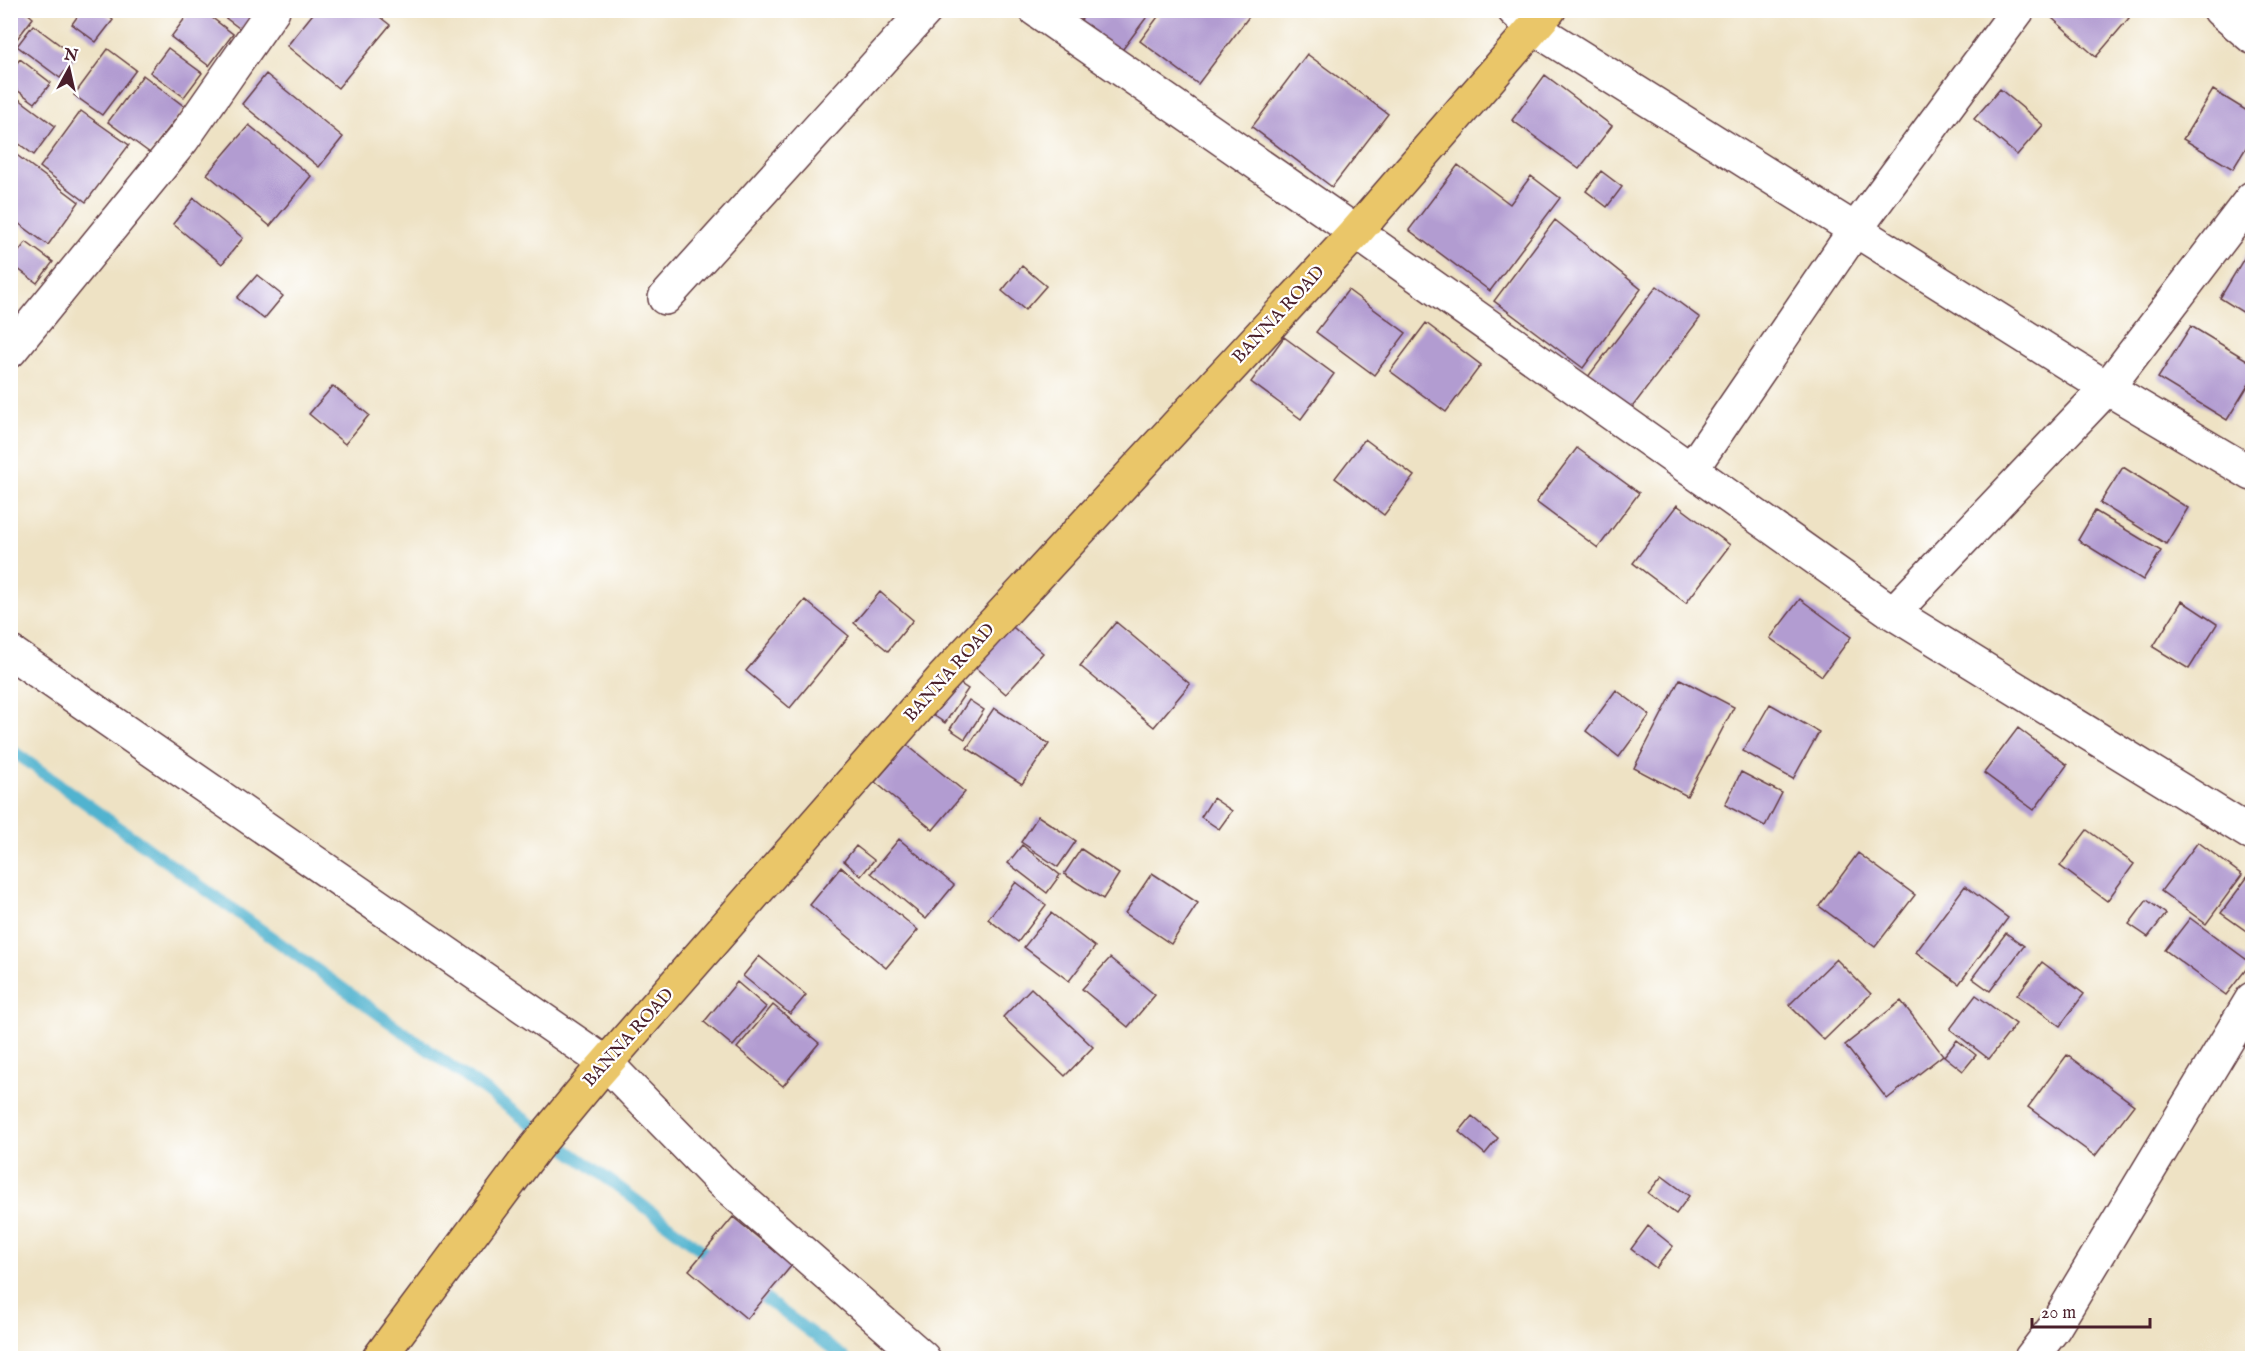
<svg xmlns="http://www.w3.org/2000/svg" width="2263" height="1369" font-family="'IM FELL English',serif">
	<rect width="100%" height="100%" fill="#fff"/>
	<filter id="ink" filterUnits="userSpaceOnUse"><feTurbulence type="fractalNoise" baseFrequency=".0167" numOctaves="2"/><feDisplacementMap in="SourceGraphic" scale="12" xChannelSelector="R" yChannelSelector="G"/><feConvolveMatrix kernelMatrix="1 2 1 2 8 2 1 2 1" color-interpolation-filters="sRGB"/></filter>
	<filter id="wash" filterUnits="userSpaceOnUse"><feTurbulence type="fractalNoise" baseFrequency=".008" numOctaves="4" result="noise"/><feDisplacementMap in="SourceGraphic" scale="24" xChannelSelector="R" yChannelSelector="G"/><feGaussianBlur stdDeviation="1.35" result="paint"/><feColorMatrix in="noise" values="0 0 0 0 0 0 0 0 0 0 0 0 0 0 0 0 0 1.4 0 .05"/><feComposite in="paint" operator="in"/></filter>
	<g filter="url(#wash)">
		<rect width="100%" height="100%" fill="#eee2c4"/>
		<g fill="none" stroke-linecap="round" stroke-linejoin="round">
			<path stroke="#51b3cf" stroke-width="12" d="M10,749L616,1185L717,1262
				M752,1289L845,1358"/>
		</g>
		<g id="blocks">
			<path fill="#b29cd1" d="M10,10H24L33,18L10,48Z
				M82,10H101L113,20L96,42L72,24Z
				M191,10H202L233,34L209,66L171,37Z
				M215,10H259L243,31Z
				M316,10H371L390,25L338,88L287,46Z
				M1088,10H1152L1120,53L1079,23Z
				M1163,10H1254L1198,84L1140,41Z
				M2043,10H2119L2129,18L2096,57Z
				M33,25L76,57L60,78L17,46Z
				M168,48L202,73L184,97L150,72Z
				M108,49L136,70L102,115L74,95Z
				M1307,54L1388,114L1332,187L1252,127Z
				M20,59L51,83L35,103L10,85V72Z
				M266,74L343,137L319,167L242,104Z
				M143,75L185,107L150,153L108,122Z
				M1545,75L1612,126L1579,169L1512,120Z
				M2000,89L2043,125L2017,155L1974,119Z
				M2213,90L2252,114V138L2233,169L2183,139Z
				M19,99L55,126L34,155L10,137V111Z
				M81,111L129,145L86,202L40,167Z
				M249,125L311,176L270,226L207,174Z
				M10,150L79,202L48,245L10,217Z
				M1458,165L1510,204L1531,176L1560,198L1490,291L1409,230Z
				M1601,171L1622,187L1607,207L1586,191Z
				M194,198L243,238L222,264L173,224Z
				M1555,220L1641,289L1583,368L1494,301Z
				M10,229L18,235L10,246Z
				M26,242L53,262L37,283L10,263Z
				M2252,245V318L2220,298Z
				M1022,266L1046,286L1025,310L1002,291Z
				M257,275L283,296L264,319L237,298Z
				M1657,286L1700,318L1630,410L1587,378Z
				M1348,290L1406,333L1374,375L1316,332Z
				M1426,323L1481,365L1446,412L1390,371Z
				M2191,326L2252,363V379L2227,420L2158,378Z
				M1284,337L1334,374L1301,419L1251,382Z
				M333,386L369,415L345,444L309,414Z
				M1365,439L1414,476L1384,515L1335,478Z
				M1577,448L1639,493L1598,548L1536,502Z
				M2123,467L2188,508L2166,544L2100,503Z
				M1677,505L1730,545L1686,603L1633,563Z
				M2095,511L2161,551L2143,580L2078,540Z
				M880,592L913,620L888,651L854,623Z
				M1800,599L1851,637L1822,676L1770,638Z
				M805,600L849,636L790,708L746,671Z
				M2182,601L2217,624L2189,669L2153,647Z
				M1007,622L1043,653L1006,694L970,663Z
				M1116,622L1190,684L1154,727L1080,666Z
				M953,679L968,689L945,723L930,713Z
				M1680,679L1734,707L1687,796L1634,768Z
				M1616,690L1650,715L1619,757L1586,731Z
				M969,700L984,710L965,739L950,729Z
				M1770,704L1819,732L1793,779L1743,751Z
				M994,708L1049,744L1022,784L967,748Z
				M2018,728L2067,765L2034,810L1984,773Z
				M907,745L965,792L933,830L875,782Z
				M1741,772L1782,793L1765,826L1725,805Z
				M1213,798L1232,811L1219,829L1201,817Z
				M1038,816L1076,841L1058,867L1021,842Z
				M2087,830L2134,864L2107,901L2060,866Z
				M899,839L954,885L926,919L871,873Z
				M2198,842L2242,875L2206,924L2161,891Z
				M1022,845L1060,875L1047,893L1008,863Z
				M856,846L874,860L861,876L844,861Z
				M1081,849L1119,874L1103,899L1064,874Z
				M1858,853L1915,895L1875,947L1819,906Z
				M841,867L918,930L886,968L810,905Z
				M1152,873L1198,903L1171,944L1125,913Z
				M2249,875L2252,878V935L2221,913Z
				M1016,882L1046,905L1018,942L988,919Z
				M1965,886L2008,918L1959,984L1916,952Z
				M2147,900L2166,914L2148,937L2129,924Z
				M1051,913L1095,947L1069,981L1024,947Z
				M2190,918L2251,963L2226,995L2165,950Z
				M2006,933L2024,946L1990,991L1972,978Z
				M759,956L806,995L790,1014L743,976Z
				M1110,958L1155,995L1128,1027L1082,989Z
				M1836,959L1871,994L1824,1040L1789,1005Z
				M2042,962L2084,994L2060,1026L2017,995Z
				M737,982L766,1007L733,1046L704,1022Z
				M1031,988L1093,1047L1065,1076L1003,1017Z
				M1976,995L2016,1024L1989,1059L1950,1029Z
				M1901,1001L1943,1055L1887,1099L1845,1045Z
				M773,1005L819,1043L783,1086L737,1048Z
				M1957,1040L1976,1055L1963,1071L1944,1056Z
				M2067,1055L2134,1105L2095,1156L2028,1107Z
				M1472,1116L1498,1138L1485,1154L1459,1132Z
				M1662,1176L1689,1196L1676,1214L1648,1193Z
				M733,1217L792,1265L747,1319L689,1270Z
				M1648,1226L1673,1246L1656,1268L1631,1249Z"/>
		</g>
	</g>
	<g filter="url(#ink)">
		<use href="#blocks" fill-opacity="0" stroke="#633c42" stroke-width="1.5"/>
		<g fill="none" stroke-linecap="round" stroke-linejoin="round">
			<defs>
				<path id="street" d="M1036,10L1356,232L1893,613L2252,834
					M1514,10L1534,28L2107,388L2252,474
					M2220,10L2252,37
					M665,298L926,10
					M10,351L183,139L273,10
					M1691,470L1855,230L2018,10
					M1893,613L2107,388L2252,198
					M10,652L607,1064L722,1182L923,1358
					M2031,1358L2054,1328L2252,999"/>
				<path id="primary" d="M379,1358L536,1147L594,1077L942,679L1356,232L1549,10"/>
			</defs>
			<use href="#street" stroke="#633c42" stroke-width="36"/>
			<use href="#primary" stroke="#633c42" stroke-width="36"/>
			<use href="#street" stroke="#fff" stroke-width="33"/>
			<use href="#primary" stroke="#eac669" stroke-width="33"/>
		</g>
	</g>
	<g text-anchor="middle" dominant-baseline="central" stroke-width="4.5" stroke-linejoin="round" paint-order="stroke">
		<g font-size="18" fill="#4a1f2b" stroke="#fff">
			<text transform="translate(1279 315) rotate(-47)">BANNA ROAD</text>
			<text transform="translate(950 673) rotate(-48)">BANNA ROAD</text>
			<text transform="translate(629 1038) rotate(-48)">BANNA ROAD</text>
		</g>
	</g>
	<rect width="2263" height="1369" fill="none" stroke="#fff" stroke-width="36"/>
	<g transform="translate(69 69) rotate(8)" stroke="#ffffff" stroke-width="4.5" paint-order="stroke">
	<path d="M0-4.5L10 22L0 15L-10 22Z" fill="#4a1f2b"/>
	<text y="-9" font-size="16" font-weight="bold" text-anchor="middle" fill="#4a1f2b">N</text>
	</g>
	<path d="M2032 1318v9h118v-9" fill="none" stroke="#4a1f2b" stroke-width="3"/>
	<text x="2041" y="1318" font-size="18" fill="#4a1f2b" stroke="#ffffff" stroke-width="4.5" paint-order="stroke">20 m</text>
</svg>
